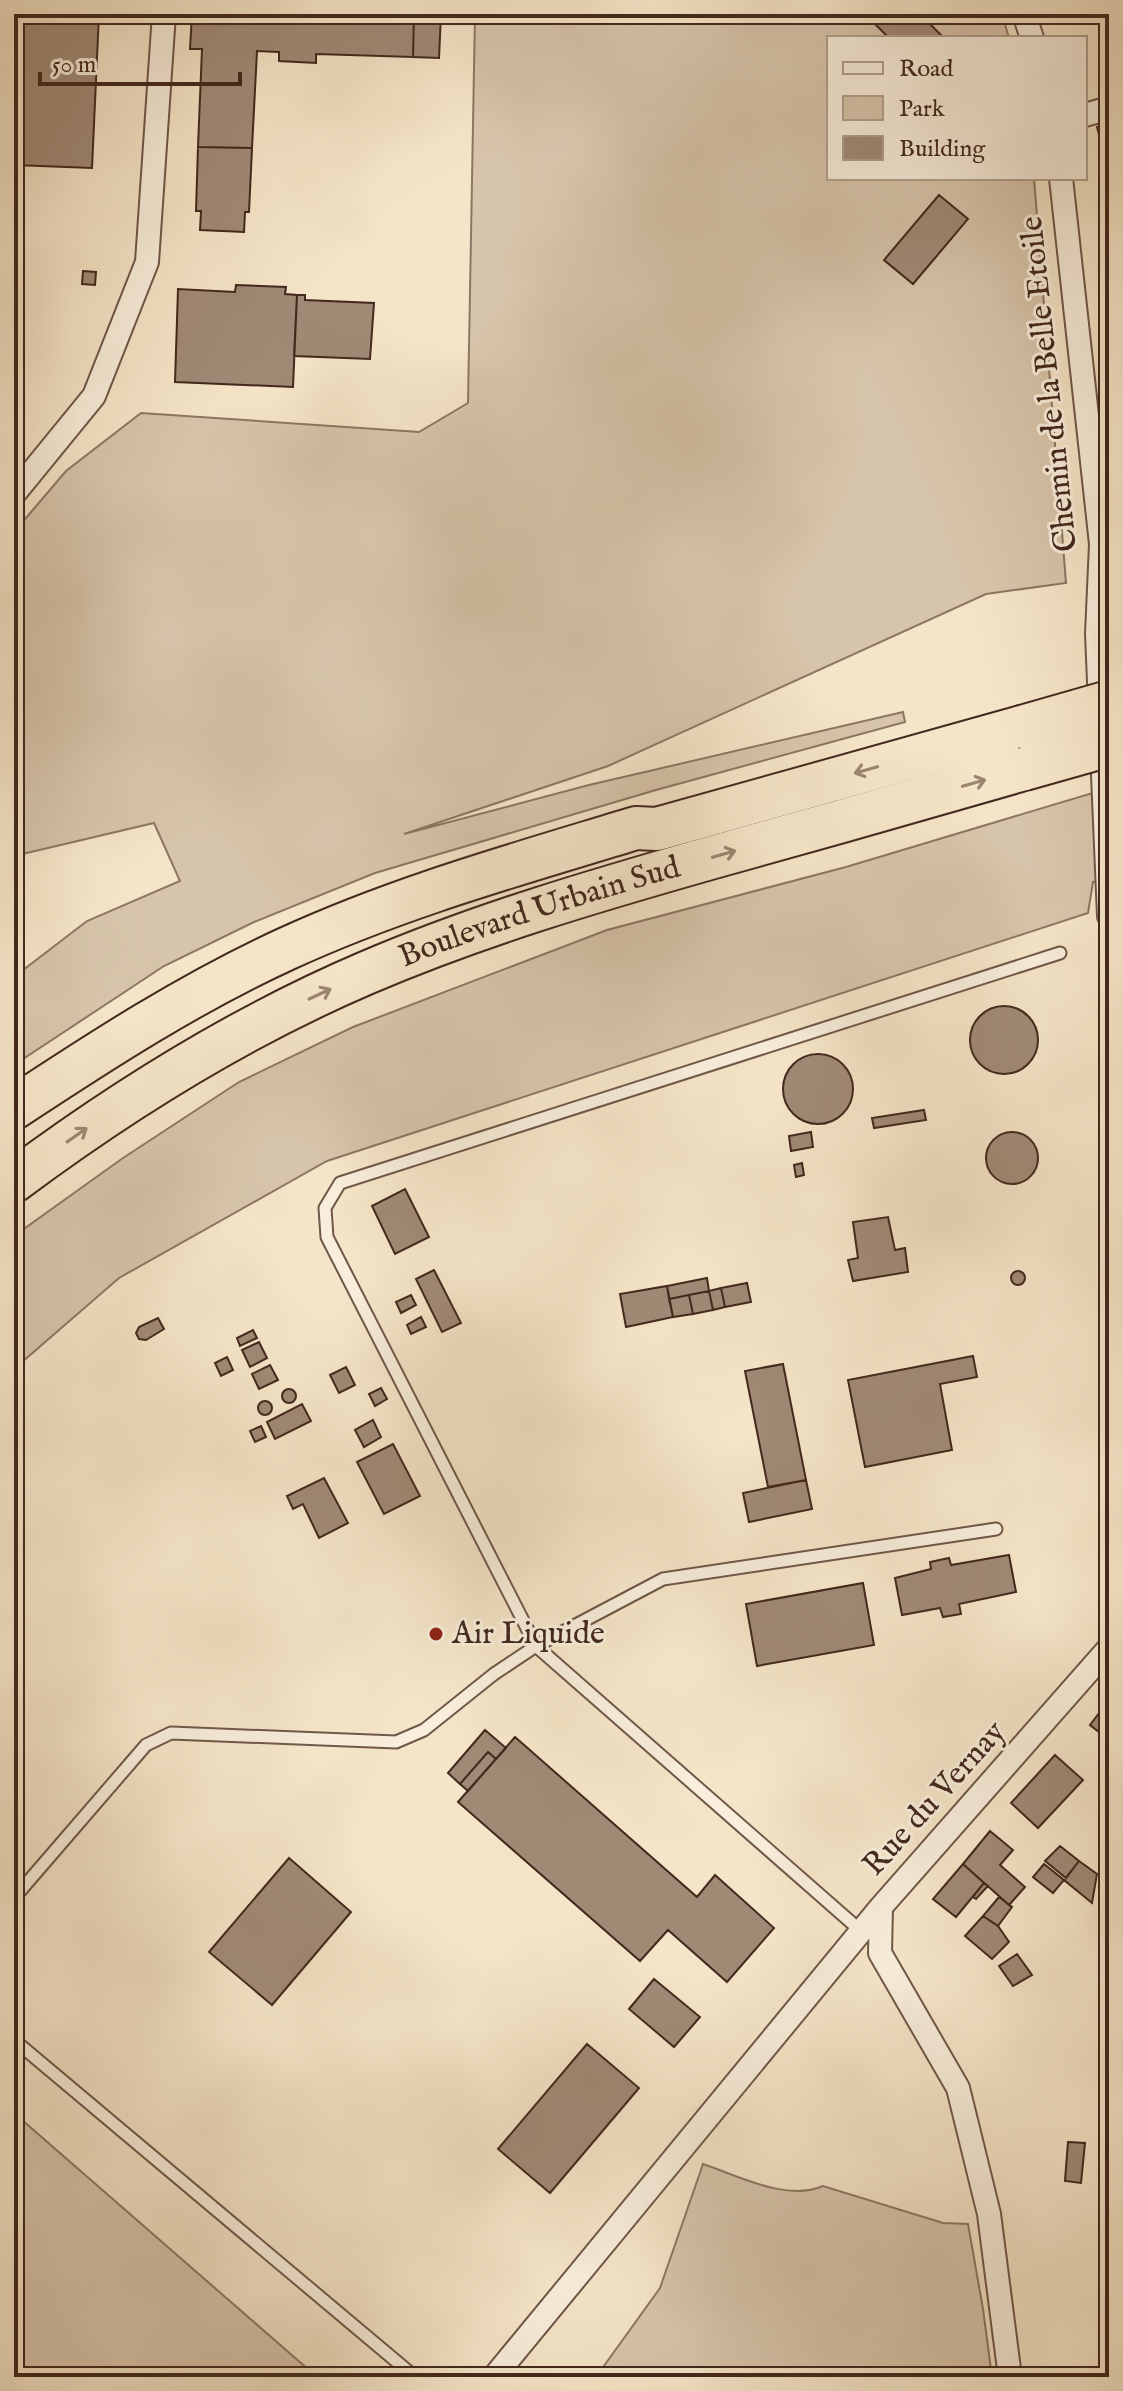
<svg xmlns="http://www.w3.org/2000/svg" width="1123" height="2391" font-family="'IM FELL English',serif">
	<rect width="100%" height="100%" fill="#f5e5c8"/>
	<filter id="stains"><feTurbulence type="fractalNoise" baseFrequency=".0025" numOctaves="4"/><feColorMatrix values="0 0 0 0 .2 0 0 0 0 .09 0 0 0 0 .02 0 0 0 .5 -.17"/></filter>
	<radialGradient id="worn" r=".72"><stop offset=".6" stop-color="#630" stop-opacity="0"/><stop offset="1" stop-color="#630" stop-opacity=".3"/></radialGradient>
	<path fill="#d7c5ab" stroke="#8d7664" stroke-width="2" d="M475,14H1002L1009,38H829V178H1034L1066,583L986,594L608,766L404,834L589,785L903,712L905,722L656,790L375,873L254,922L164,966L14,1065V977L87,921L180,881L154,823L14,856V532L66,471L141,413L419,432L468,403Z
		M1109,788V880L1093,882L1088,913L327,1161L119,1278L14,1369V1236L123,1158L239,1082L353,1027L607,930L846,867Z
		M14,2113L317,2377H14Z
		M703,2164C739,2176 787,2202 823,2186L943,2223L968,2224L983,2309L992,2377H596L660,2288Z"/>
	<path fill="#a08a76" stroke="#43281d" stroke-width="2" d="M14,14H99L92,168L14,165Z
		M192,14H414L413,57L316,54V63L279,61V52L257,51L252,148L198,147L202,49H190Z
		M414,14H441L439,58L413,57Z
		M870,14H920L944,38H889L868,17Z
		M1109,28V38L1102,40L1101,30Z
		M1109,122V172L1097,127Z
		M198,147L252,148L249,212H245L244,232L200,230L201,211H196Z
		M939,195L968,219L913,284L884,260Z
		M83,271L96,272L95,285L82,284Z
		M236,285L286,287L285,294L297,295L293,387L175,382L178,289L235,292Z
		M297,295H305V300L374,303L370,359L294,356Z
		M970 1040a34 34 0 1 1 68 0a34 34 0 1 1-68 0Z
		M783 1089a35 35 0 1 1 70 0a35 35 0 1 1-70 0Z
		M924,1110L926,1120L874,1128L872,1118Z
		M811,1132L813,1147L791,1151L789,1136Z
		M986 1158a26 26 0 1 1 52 0a26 26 0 1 1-52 0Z
		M802,1163L804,1175L796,1177L794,1165Z
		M405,1189L429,1237L395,1254L372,1206Z
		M888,1217L895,1250L905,1248L908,1272L853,1281L848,1260L858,1258L853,1222Z
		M434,1270L461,1323L442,1332L416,1279Z
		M1011 1278a7 7 0 1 1 14 0a7 7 0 1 1-14 0Z
		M707,1278L709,1291L669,1299L667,1286Z
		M747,1283L751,1302L725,1307L721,1288Z
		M667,1286L673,1317L626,1327L620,1294Z
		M721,1288L725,1307L713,1310L709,1291Z
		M709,1291L713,1310L693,1314L689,1295Z
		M411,1295L416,1305L401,1313L396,1302Z
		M689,1295L693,1314L673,1317L669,1299Z
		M421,1317L426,1327L411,1334L407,1325Z
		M158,1318L164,1329L146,1340L139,1339L136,1333L139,1327Z
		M253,1330L257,1338L240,1346L237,1338Z
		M259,1342L267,1358L250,1367L242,1350Z
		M973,1356L977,1377L940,1384L952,1450L865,1467L848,1380Z
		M227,1357L233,1370L221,1376L215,1363Z
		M783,1364L806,1480L768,1487L745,1371Z
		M270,1365L278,1380L259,1389L252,1374Z
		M346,1367L355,1385L339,1393L330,1375Z
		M381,1388L387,1399L375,1406L369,1394Z
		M282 1396a7 7 0 1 1 14 0a7 7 0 1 1-14 0Z
		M258 1408a7 7 0 1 1 14 0a7 7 0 1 1-14 0Z
		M302,1404L311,1421L275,1439L267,1422Z
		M373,1420L381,1437L364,1447L355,1430Z
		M261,1426L266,1437L255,1442L250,1431Z
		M393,1444L420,1496L384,1514L357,1462Z
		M324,1478L348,1523L319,1538L303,1504L293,1509L287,1496Z
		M806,1480L812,1509L749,1522L743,1493Z
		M1009,1555L1016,1592L959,1604L961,1614L943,1617L940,1608L902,1615L895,1578L931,1569L930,1562L949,1558L951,1565Z
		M863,1583L874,1645L757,1666L746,1604Z
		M1100,1712L1109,1719V1740L1090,1725Z
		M485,1730L506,1748L496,1759L488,1752L460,1784L448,1773Z
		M515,1737L697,1897L715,1875L774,1928L727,1982L668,1930L640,1961L458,1802Z
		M488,1752L496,1759L468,1791L460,1784Z
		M1055,1755L1083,1780L1038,1828L1011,1803Z
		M990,1831L1013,1850L1000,1865L1025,1887L1009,1905L963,1864Z
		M1060,1846L1079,1861L1066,1878L1045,1861Z
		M289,1858L351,1912L272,2005L209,1952Z
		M1079,1861L1097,1874L1092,1903L1064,1880Z
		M963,1864L984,1883L956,1917L933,1899Z
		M1044,1864L1064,1880L1053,1893L1033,1877Z
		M984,1883L988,1886L976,1899L973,1897Z
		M999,1897L1012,1907L998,1926L983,1916Z
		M983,1916L998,1926L1009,1942L992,1959L965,1936Z
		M1017,1954L1032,1975L1013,1986L999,1966Z
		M654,1979L700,2017L674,2047L629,2009Z
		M587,2044L639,2088L550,2193L498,2149Z
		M1068,2142L1085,2143L1081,2183L1065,2181Z"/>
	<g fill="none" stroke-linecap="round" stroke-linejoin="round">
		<defs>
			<path id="lane" d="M14,1898L146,1745L171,1733L396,1742L424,1730L494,1674L536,1646L663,1579L996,1529
				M861,1931L536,1646L327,1237L325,1208L340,1183L1060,953
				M14,2040L415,2377"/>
			<path id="street" d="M1024,14L1032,38
				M1085,115L1109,108
				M1061,178L1101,544L1097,634L1109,916
				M14,494L94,396L147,262L164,14
				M494,2377L881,1907
				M1010,2377L989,2214L958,2088L880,1953L881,1907L1109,1648"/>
			<g id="highway">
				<path d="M14,1108C102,1050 190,993 286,949C399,897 518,864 636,828L657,829L1022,727"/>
				<path id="s1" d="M14,1181C124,1099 240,1027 366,973C478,925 594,891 710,858C815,829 919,799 1024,769"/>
			</g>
		</defs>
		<use href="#lane" stroke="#705748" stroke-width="15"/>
		<use href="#street" stroke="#705748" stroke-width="26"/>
		<use href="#highway" stroke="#43281d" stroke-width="46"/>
		<use href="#lane" stroke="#f8eedb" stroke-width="11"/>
		<use href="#street" stroke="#f8eedb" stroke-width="22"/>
		<use href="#highway" stroke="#f5e5c8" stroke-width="42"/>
		<defs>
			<path id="highway-bridge" d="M1022,727L1109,702
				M1024,769L1109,745"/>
		</defs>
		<use href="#highway-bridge" stroke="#43281d" stroke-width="46" stroke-linecap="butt"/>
		<use href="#highway-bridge" stroke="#f5e5c8" stroke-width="42"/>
	</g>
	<defs><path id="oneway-shaft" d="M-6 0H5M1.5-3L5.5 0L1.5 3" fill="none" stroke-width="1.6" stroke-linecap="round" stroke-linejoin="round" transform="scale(2)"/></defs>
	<g stroke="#9c8672">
		<use href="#oneway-shaft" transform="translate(866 770) rotate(164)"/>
		<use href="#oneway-shaft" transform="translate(974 783) rotate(-16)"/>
		<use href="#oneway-shaft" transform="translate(724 854) rotate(-16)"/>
		<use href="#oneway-shaft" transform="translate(320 994) rotate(-25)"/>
		<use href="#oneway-shaft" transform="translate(77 1135) rotate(-35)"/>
	</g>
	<circle fill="#8f2418" stroke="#f8eedb" stroke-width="3" cx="436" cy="1634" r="8"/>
	<g text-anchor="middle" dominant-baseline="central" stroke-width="6" stroke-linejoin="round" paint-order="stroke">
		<g font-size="32" fill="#43281d" stroke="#f8eedb">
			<text transform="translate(1050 384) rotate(-96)">Chemin de la Belle Etoile</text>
			<text stroke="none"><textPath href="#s1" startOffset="594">Boulevard Urbain Sud</textPath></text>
			<text transform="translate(935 1799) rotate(-48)">Rue du Vernay</text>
		</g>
		<g font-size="32" fill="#43281d" stroke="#f8eedb" text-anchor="start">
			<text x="452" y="1634">Air Liquide</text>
		</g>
	</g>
	<rect width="1123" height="2391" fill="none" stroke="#f5e5c8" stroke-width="48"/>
	<rect x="16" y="16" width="1091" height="2359" fill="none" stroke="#43281d" stroke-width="4"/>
	<rect x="24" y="24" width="1075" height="2343" fill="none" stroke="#43281d" stroke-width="2"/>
	<rect x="827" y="36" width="260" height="144" fill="#f8eedb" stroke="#b09f8f" stroke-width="2"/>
	<rect x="843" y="62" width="40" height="12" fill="#f8eedb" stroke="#b09f8f" stroke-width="2"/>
	<text x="899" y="76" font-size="24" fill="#43281d">Road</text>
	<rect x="843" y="96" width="40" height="24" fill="#d7c5ab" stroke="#b09f8f" stroke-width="2"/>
	<text x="899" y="116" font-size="24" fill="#43281d">Park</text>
	<rect x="843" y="136" width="40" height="24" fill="#a08a76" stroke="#b09f8f" stroke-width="2"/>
	<text x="899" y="156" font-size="24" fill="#43281d">Building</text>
	<path d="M40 72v12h200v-12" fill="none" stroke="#43281d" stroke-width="4"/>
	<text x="52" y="72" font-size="24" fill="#43281d" stroke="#f8eedb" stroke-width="6" paint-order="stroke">50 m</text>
	<rect width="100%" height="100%" filter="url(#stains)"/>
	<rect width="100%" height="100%" fill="url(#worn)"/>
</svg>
